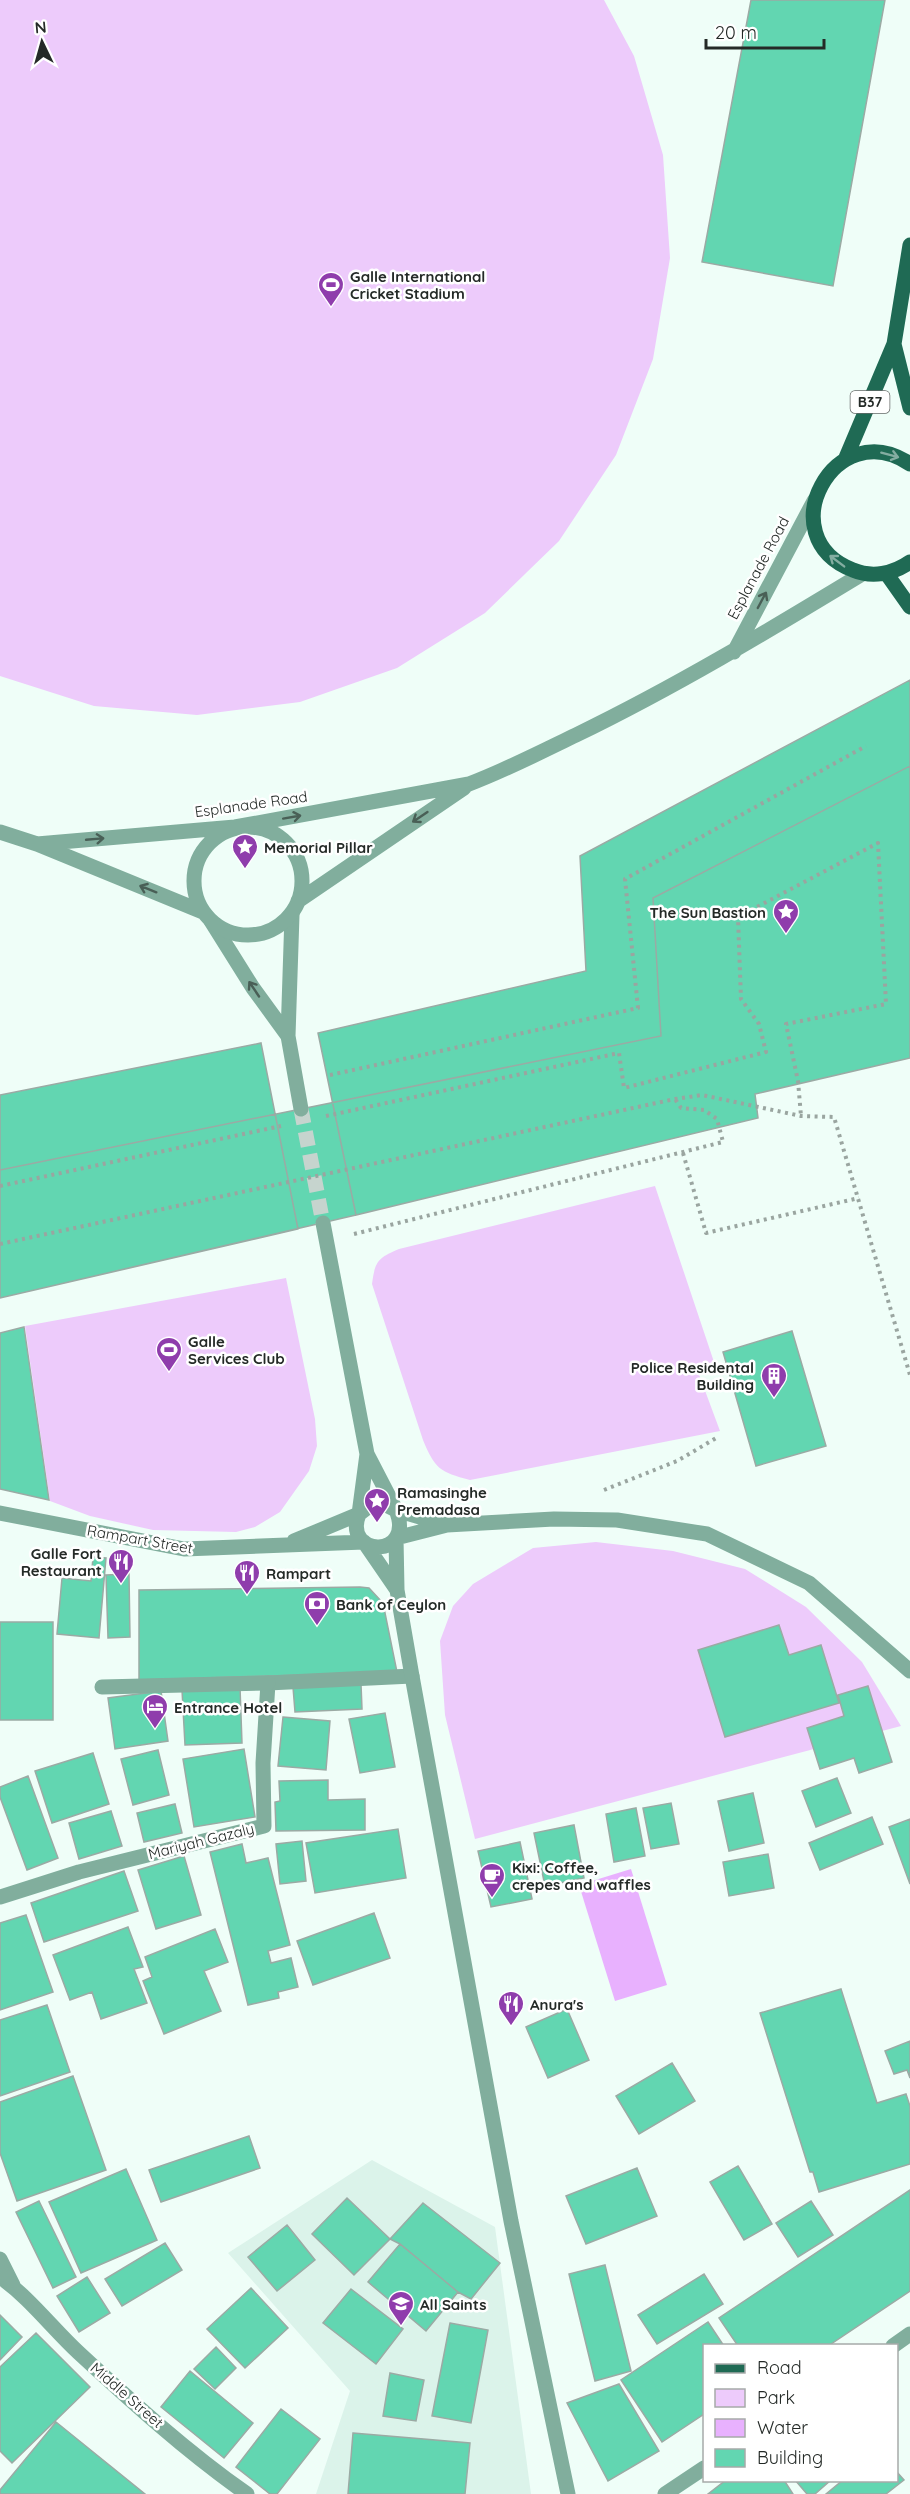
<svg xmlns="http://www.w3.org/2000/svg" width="910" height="2494" font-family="Quicksand,sans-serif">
	<rect width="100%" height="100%" fill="#effef8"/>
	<path fill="#dbf3ea" d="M372,2160L495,2227L531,2494H316L350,2391L228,2253Z"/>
	<path fill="#edcbfb" d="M0,0H604L634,56L663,155L670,258L653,359L616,455L559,541L485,613L397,668L300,702L197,715L94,706L0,676Z
		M655,1186L715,1365L697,1369L720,1431L470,1480C440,1472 435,1469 423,1440L372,1284C375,1261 378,1258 399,1249Z
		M286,1278L315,1419L317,1446L309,1471L280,1512L255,1527L236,1532L153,1530L90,1516L50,1501L25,1326Z
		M596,1542L673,1551L745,1569L806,1607L862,1662L901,1726L475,1839L445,1715L440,1641L453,1606L473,1584L533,1548Z"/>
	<path fill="#e8b1fe" d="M631,1869L667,1985L615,2001L579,1885Z"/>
	<path fill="#62d6b1" stroke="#9baaa4" stroke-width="1.5" d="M751,0H885L833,286L702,262Z
		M910,680V1058L755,1094L758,1118L356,1215L318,1033L586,971L580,856Z
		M910,766V1058L755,1094L758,1118L356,1215L0,1298V1170L661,1036L653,898Z
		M261,1043L298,1229L0,1298V1095Z
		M24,1327L49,1500L0,1489V1333Z
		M792,1331L826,1446L756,1466L723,1352Z
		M93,1557L106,1558L99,1638L57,1634L62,1578L91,1581Z
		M129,1574L130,1637L108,1638L106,1575Z
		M360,1587L369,1588L383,1603L397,1672L139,1680V1590Z
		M0,1622H53V1720H0Z
		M779,1625L789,1655L821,1645L839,1703L725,1737L698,1650Z
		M361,1684L362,1709L295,1712L293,1687Z
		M868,1686L892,1762L859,1773L854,1758L820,1769L807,1728L844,1716L838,1695Z
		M240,1687L242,1743L185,1745L182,1690Z
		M161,1691L168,1741L115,1749L108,1698Z
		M385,1713L395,1767L360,1773L349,1719Z
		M283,1717L330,1721L326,1770L278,1766Z
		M244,1749L255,1817L194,1827L183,1759Z
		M158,1750L169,1795L133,1805L121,1759Z
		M93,1753L109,1804L52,1823L35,1771Z
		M28,1776L58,1858L27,1870L0,1797V1787Z
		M837,1778L851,1813L816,1827L802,1791Z
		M328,1780V1800L365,1799V1830L276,1831L275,1802L280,1801L279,1781Z
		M753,1793L764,1843L729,1851L718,1801Z
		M671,1803L679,1844L651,1849L643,1808Z
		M175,1804L182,1833L144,1842L137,1813Z
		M636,1808L645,1856L614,1862L606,1814Z
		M111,1811L122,1846L79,1859L69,1823Z
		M872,1817L883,1844L820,1870L809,1843Z
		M910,1819V1884L889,1827Z
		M574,1825L584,1878L545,1886L534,1833Z
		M398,1829L406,1878L315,1893L306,1843Z
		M302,1841L306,1881L280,1884L276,1844Z
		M520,1842L532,1899L491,1907L478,1851Z
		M242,1844L246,1863L268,1858L290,1945L268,1951L271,1963L291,1958L298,1987L278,1992L279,1998L248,2005L210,1852Z
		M768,1854L774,1888L729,1896L723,1862Z
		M184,1856L201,1915L156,1929L138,1870Z
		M124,1871L138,1911L44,1942L31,1903Z
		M374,1913L390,1958L313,1985L297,1941Z
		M26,1915L53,1992L0,2010V1923Z
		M128,1927L143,1967L134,1969L147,2003L101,2019L92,1992L70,2000L53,1955Z
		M215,1929L228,1962L204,1971L221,2011L164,2034L143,1981L152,1977L145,1957Z
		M841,1989L877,2103L906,2094L910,2106V2164L819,2192L813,2172H810L760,2013Z
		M47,2005L70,2072L0,2096V2020Z
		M567,2009L589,2060L548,2078L526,2027Z
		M910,2041V2078L907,2070L894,2074L885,2051Z
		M672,2063L695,2101L639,2134L616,2096Z
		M73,2076L106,2170L17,2201L0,2153V2102Z
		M249,2136L260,2168L161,2202L149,2170Z
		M738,2166L772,2224L744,2240L710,2182Z
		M637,2168L657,2216L586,2244L566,2196Z
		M126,2169L157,2240L81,2273L49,2202Z
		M910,2190V2291L828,2346H738L719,2318Z
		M347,2198L390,2239L354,2275L312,2234Z
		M39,2201L76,2277L53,2288L16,2212Z
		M811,2201L833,2235L798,2257L776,2223Z
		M423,2203L500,2263L471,2299L458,2292L400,2244L390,2239Z
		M287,2225L315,2260L277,2291L248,2257Z
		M165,2243L182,2270L122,2306L105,2279Z
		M400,2244L458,2292L426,2331L368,2282Z
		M605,2265L631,2371L595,2381L569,2274Z
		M704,2274L723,2304L657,2344L638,2315Z
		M87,2277L110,2313L79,2332L57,2296Z
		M251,2288L288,2328L245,2368L207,2329Z
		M351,2289L403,2329L376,2364L323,2323Z
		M0,2315L22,2337L0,2360Z
		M708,2322L724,2346H704V2414L662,2442L621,2380Z
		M450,2323L488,2330L471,2423L432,2416Z
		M36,2333L90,2387L12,2463L0,2451V2367Z
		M216,2347L236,2368L215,2389L194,2369Z
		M190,2371L253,2423L224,2458L161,2407Z
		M390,2373L424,2380L416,2421L383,2416Z
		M619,2384L659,2451L608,2481L567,2403Z
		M281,2409L320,2439L277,2494H270L236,2467Z
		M56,2422L145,2494H0V2490Z
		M353,2433L470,2443L465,2494H348Z
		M896,2471L904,2480L886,2494H826L843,2480H896Z
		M726,2480H784L793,2494H708Z
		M795,2480H831L815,2494H807Z"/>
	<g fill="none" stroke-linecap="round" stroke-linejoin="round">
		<path stroke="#c6d4ce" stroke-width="15" stroke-dasharray="15 8" stroke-linecap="butt" d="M301,1109L323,1223"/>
		<path stroke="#9aa5a0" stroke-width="4" stroke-dasharray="3 4.5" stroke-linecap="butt" d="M330,1075L638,1008L625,879L866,746
			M326,1116L619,1053L624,1088L766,1052L759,1024L741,999L738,917L878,843L886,1004L786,1024L798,1081L801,1116
			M683,1153L706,1233L859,1198
			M0,1186L281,1126
			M354,1234L723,1142L717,1119L704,1110L681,1108L675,1099
			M0,1244L675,1099L702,1095L801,1116L834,1117L910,1375
			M604,1490L677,1461L718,1437"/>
		<path stroke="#81ae9d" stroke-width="15" d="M0,1897L79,1872L264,1826L263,1763L268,1683L412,1676"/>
		<path stroke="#81ae9d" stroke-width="15" d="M292,915L288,1036L301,1109
			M211,921L253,988L288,1036
			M323,1223L367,1454L396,1510L447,1525
			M0,1513L184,1549L364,1542L397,1590
			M294,1541L359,1514L372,1504L386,1505L396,1510C416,1559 342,1558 359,1514L367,1454
			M102,1687L268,1683
			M0,2259L13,2285
			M0,2277C30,2298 52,2328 79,2353C132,2402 187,2452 247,2494
			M893,2346L910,2334
			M568,2494L511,2221L412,1676L397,1590L396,1538L447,1525L554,1519L617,1520L707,1534L809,1583L910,1671
			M665,2494L704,2468"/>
		<path stroke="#81ae9d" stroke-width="15" d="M734,652L814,501
			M194 881a54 54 0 1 1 108 0a54 54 0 1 1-108 0Z
			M0,832L37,844L203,912
			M37,844L235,827L469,784C506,770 541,752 576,735C675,687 768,631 862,574
			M298,901L464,788"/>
		<path stroke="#1f6a54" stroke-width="15" d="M894,344L910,408
			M845,460L894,344L910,245
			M910,464C835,413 768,537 853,570C872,578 893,574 910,562
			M886,573L910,607"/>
	</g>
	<defs><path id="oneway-shaft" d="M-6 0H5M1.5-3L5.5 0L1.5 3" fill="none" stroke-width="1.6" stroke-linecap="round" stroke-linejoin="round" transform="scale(1.5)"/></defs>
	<g stroke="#84ada1">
		<use href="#oneway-shaft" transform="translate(890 455) rotate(15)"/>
		<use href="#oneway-shaft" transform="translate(837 561) rotate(-143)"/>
	</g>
	<g stroke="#495f56">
		<use href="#oneway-shaft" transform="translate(762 600) rotate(-62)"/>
		<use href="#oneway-shaft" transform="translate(292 817) rotate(-10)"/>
		<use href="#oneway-shaft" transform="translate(420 817) rotate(146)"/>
		<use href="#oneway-shaft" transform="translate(95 839) rotate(-5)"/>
		<use href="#oneway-shaft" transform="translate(148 889) rotate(-158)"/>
		<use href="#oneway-shaft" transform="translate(254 989) rotate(-124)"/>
	</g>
	<defs>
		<symbol id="stadium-pin" viewBox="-11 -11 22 30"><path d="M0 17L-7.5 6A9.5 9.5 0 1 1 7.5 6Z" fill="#8f3dac" stroke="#fff"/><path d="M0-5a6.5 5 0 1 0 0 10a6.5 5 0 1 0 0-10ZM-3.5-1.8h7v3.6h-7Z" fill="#fff"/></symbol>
		<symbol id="sight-pin" viewBox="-11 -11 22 30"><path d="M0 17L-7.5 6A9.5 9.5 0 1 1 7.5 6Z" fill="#8f3dac" stroke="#fff"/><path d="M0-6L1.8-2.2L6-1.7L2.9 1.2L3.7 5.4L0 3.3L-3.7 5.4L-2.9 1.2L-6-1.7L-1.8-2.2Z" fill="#fff"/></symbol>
		<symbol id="building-pin" viewBox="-11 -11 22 30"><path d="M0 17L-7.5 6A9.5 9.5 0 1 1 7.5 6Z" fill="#8f3dac" stroke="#fff"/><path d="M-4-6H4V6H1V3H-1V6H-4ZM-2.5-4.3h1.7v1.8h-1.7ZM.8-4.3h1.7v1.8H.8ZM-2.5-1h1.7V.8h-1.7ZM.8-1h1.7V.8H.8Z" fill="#fff"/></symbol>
		<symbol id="restaurant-pin" viewBox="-11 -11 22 30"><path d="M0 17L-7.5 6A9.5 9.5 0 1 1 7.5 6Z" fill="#8f3dac" stroke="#fff"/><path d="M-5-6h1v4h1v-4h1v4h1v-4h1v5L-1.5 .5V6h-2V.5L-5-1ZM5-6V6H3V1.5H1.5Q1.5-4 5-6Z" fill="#fff"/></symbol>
		<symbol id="bank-pin" viewBox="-11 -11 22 30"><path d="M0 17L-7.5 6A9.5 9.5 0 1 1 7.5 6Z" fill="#8f3dac" stroke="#fff"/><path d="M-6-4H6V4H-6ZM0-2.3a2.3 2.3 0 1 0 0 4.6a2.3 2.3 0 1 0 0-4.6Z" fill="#fff"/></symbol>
		<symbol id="hotel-pin" viewBox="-11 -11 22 30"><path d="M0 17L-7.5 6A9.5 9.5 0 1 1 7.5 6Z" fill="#8f3dac" stroke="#fff"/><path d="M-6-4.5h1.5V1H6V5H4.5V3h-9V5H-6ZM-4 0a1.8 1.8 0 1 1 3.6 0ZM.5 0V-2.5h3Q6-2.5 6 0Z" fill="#fff"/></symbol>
		<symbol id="cafe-pin" viewBox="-11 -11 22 30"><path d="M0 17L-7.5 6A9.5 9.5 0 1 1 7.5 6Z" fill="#8f3dac" stroke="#fff"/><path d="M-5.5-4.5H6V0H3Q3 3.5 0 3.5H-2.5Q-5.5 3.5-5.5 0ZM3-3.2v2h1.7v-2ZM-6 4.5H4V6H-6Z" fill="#fff"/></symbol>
		<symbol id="school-pin" viewBox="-11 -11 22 30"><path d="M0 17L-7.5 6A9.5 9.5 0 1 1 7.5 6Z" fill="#8f3dac" stroke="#fff"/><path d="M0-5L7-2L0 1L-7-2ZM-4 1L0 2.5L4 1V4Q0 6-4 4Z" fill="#fff"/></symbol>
	</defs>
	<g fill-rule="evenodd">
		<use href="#stadium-pin" x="316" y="270" width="30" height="40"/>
		<use href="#sight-pin" x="230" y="832" width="30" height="40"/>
		<use href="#sight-pin" x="771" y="897" width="30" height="40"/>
		<use href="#stadium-pin" x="154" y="1335" width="30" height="40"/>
		<use href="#building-pin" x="759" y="1361" width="30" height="40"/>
		<use href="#sight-pin" x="362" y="1486" width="30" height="40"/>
		<use href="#restaurant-pin" x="106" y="1547" width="30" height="40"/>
		<use href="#restaurant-pin" x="232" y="1558" width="30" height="40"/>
		<use href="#bank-pin" x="302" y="1589" width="30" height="40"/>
		<use href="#hotel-pin" x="140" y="1692" width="30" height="40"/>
		<use href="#cafe-pin" x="477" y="1861" width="30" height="40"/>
		<use href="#restaurant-pin" x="496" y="1989" width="30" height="40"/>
		<use href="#school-pin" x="386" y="2289" width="30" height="40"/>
	</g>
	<g text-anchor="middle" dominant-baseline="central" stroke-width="5" stroke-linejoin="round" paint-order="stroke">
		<rect fill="#fff" stroke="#666a68" stroke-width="1.5" x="850.5" y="391" width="39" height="22" rx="4.5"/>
		<g font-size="14" font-weight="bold" fill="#242a27">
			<text x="870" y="402">B37</text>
		</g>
		<g font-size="15" font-weight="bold" fill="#242a27" stroke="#fff" text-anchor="start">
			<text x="350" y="276">Galle International<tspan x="350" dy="17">Cricket Stadium</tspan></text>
			<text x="264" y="847">Memorial Pillar</text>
			<text x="766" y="912" text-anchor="end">The Sun Bastion</text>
			<text x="188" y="1341">Galle<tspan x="188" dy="17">Services Club</tspan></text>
			<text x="754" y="1367" text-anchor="end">Police Residental<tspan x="754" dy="17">Building</tspan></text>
			<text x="397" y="1492">Ramasinghe<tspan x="397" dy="17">Premadasa</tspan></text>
			<text x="102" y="1553" text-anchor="end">Galle Fort<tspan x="102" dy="17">Restaurant</tspan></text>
			<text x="266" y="1573">Rampart</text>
			<text x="336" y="1604">Bank of Ceylon</text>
			<text x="174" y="1707">Entrance Hotel</text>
			<text x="512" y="1867">Kixi: Coffee,<tspan x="512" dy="17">crepes and waffles</tspan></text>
			<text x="530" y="2004">Anura's</text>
			<text x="420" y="2304">All Saints</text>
		</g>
		<g font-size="15" fill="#242a27" stroke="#fff">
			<text transform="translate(758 568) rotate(-62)">Esplanade Road</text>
			<text transform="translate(251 804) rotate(-8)">Esplanade Road</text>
			<text transform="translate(140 1539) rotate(10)">Rampart Street</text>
			<text transform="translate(201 1841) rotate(-14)">Mariyah Gazaly</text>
			<text transform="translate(127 2395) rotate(41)">Middle Street</text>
		</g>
	</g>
	<rect x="703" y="2344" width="195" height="138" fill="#ffffff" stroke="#a7aaa9" stroke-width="1.5"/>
	<rect x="715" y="2364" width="30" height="9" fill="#1f6a54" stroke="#a7aaa9" stroke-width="1.5"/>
	<text x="757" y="2374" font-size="18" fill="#242a27">Road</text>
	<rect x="715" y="2389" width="30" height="18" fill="#edcbfb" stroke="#a7aaa9" stroke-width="1.5"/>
	<text x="757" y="2404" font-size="18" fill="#242a27">Park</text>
	<rect x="715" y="2419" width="30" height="18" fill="#e8b1fe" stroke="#a7aaa9" stroke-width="1.5"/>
	<text x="757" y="2434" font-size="18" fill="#242a27">Water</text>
	<rect x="715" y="2449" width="30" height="18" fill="#62d6b1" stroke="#a7aaa9" stroke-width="1.5"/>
	<text x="757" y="2464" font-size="18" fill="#242a27">Building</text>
	<g transform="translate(42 42) rotate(355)" stroke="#ffffff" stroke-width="4.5" paint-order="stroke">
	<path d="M0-4.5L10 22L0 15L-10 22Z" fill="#242a27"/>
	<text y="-9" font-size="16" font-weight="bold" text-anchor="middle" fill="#242a27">N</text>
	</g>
	<path d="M706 39v9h118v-9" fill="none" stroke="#242a27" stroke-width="3"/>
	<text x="715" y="39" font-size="18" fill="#242a27" stroke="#ffffff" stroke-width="4.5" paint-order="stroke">20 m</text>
</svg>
